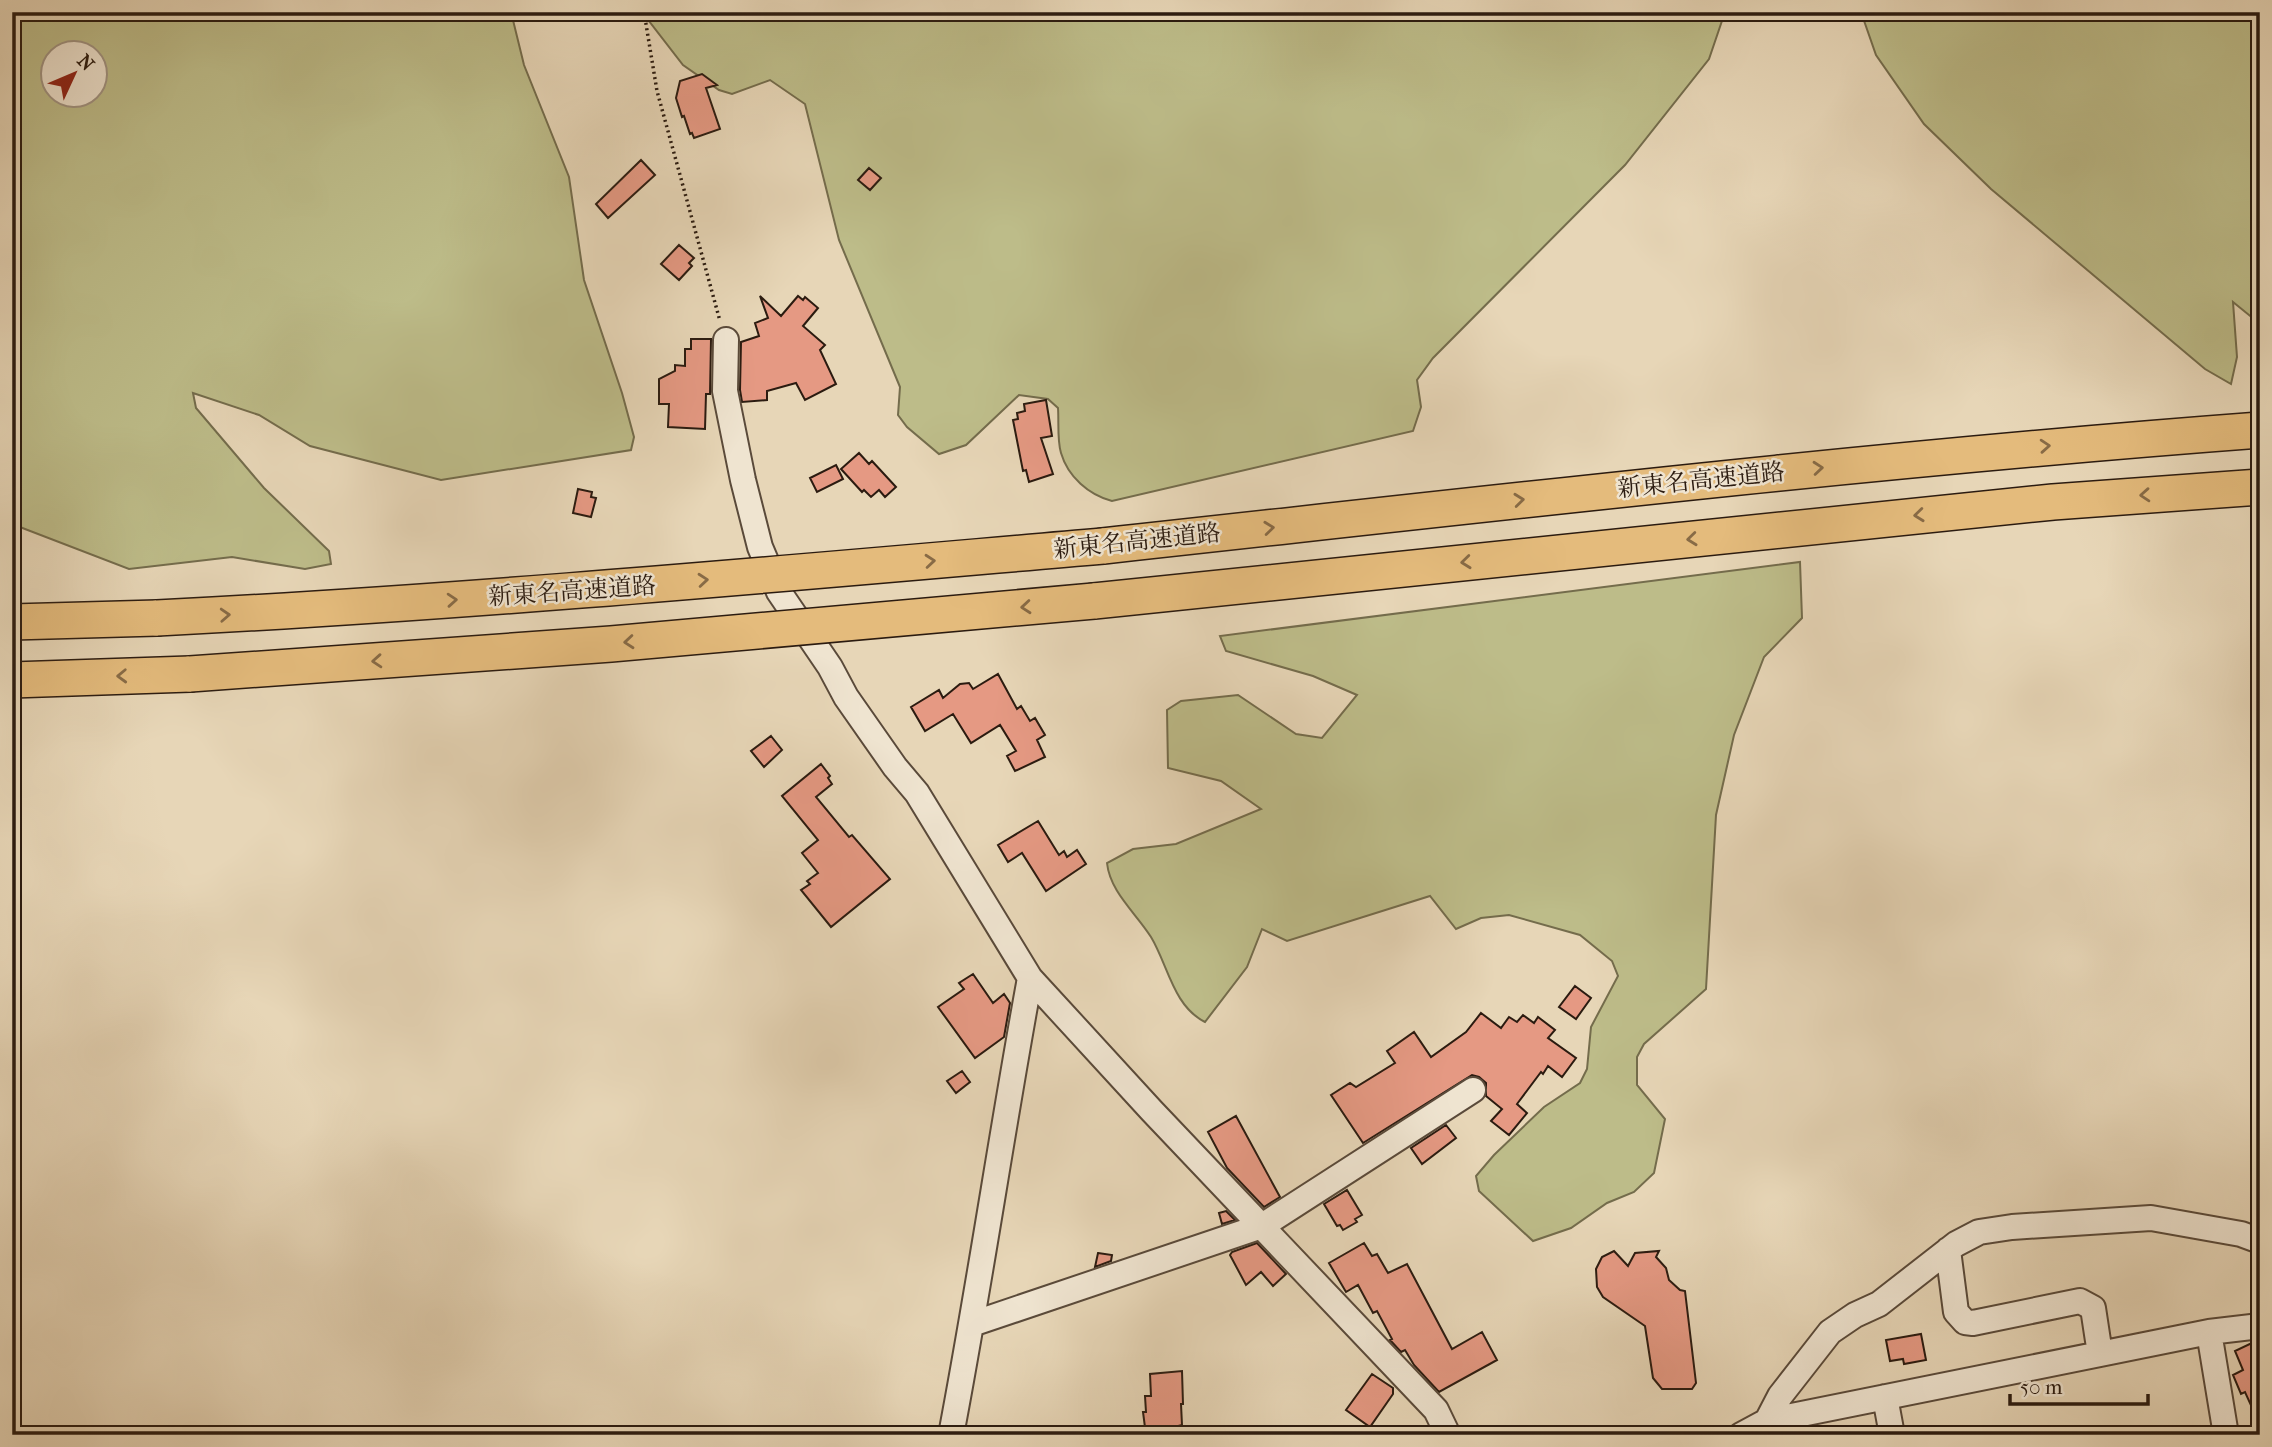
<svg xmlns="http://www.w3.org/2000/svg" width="2272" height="1447" font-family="'IM FELL French Canon','Noto Serif JP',serif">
	<rect width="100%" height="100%" fill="#e7d6b7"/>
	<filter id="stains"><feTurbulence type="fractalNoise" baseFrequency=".00286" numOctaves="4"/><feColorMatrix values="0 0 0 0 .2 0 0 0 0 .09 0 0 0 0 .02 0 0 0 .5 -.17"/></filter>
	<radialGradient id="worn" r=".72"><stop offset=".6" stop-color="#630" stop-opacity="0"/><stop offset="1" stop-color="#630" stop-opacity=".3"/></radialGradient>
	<path fill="#bdbc89" stroke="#746c4c" stroke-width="2" fill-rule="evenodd" d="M12,12H511L524,65L569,177L584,280L622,393L634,437L631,450L441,480L310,446L259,415L193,393L196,408L264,488L329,551L331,564L305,569L232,557L129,569L12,524ZM52,52H94V94H52Z
		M647,12H1725L1709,59L1625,165L1433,358L1417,380L1421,407L1413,431L1112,501C1089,495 1068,477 1061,453C1057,440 1059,422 1058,408L1048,399L1019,395L966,445L939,454L907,427L898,415L900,387L839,240L805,104L770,80L732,94L719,90L683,65L649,21Z
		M1861,12H2260V324L2233,302L2237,357L2231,384L2205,369L1991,189L1924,124L1876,55Z
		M1800,562L1802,618L1764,657L1734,735L1716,815L1706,989L1644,1044L1637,1057V1085L1665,1119L1654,1173L1634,1192L1607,1203L1571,1228L1533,1241L1479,1191L1476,1176L1494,1155L1544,1107L1580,1083L1587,1069L1591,1027L1618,976L1612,961L1580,935L1509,915L1481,918L1456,929L1430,896L1287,941L1262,929L1247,967L1205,1022C1173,1006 1168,965 1151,937C1136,913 1110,892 1107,863L1133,849L1176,844L1261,809L1221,781L1168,768L1167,710L1181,701L1238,695L1296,734L1322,738L1357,695L1313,676L1226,651L1220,636Z"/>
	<path fill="#e59983" stroke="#2b1b10" stroke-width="2" d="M702,74L717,85L706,88L720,129L694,138L692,133L690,134L684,116L682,117L676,98L680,81Z
		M641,160L655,175L608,218L596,204Z
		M869,168L881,178L870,190L858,180Z
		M679,245L694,258L689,263L692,266L679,280L661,264Z
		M760,296L781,316L798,296L803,300L805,297L818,308L803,326L825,345L820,350L836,384L805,400L796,383L767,391V400L742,402L740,390L741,342L759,336L755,323L768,318Z
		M691,339H711L710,394H706L705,429L668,427L669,404H659V379L675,371V365L685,366V349H691Z
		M1046,400L1052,436L1041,438L1053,474L1029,482L1026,470L1023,471L1013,420L1018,419L1017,413L1025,411L1024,404Z
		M859,453L869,464L872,461L896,487L885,497L879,490L871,497L864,490L862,492L841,469Z
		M836,465L843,479L817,492L810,478Z
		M578,489L592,492L591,497L596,498L591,517L573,513Z
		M998,674L1017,709L1021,706L1030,721L1035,718L1045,735L1037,740L1045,757L1015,771L1007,756L1016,751L1000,725L971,743L953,714L925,731L911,707L939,690L943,698L960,684L969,683L973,689Z
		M771,736L782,750L764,767L751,751Z
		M821,764L830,776L828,778L832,784L816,797L849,837L852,835L890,879L831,927L801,890L810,884L807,881L818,873L802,853L818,840L782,796Z
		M1038,821L1059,855L1064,851L1067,857L1077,850L1086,864L1046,891L1022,853L1008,862L998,845Z
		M973,974L993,1003L1004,994L1010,1003L1004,1037L975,1058L938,1007L964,989L959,983Z
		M1575,986L1591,998L1576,1019L1559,1007Z
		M1481,1013L1501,1028L1509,1017L1517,1022L1523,1015L1534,1023L1538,1017L1555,1030L1548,1038L1576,1058L1562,1077L1548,1066L1543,1074L1541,1072L1517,1104L1527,1113L1509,1135L1491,1121L1502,1109L1486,1096V1083L1479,1077L1472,1075L1363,1143L1331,1095L1350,1083L1356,1087L1395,1063L1387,1051L1414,1032L1431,1057L1466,1032Z
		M962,1071L970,1082L956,1093L947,1081Z
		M1236,1116L1280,1197L1264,1207L1227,1168L1208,1132Z
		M1446,1125L1456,1138L1422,1164L1411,1148Z
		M1347,1190L1362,1215L1355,1219L1357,1222L1343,1230L1340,1225L1337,1226L1324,1204Z
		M1226,1211L1235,1220L1222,1224L1219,1213Z
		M1257,1243L1286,1274L1273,1286L1261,1272L1246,1285L1230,1255L1232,1252Z
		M1364,1243L1372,1256L1377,1254L1388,1273L1407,1264L1452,1349L1482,1332L1497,1360L1439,1392L1414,1365L1405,1350L1401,1352L1390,1340L1392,1339L1377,1311L1373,1313L1358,1285L1346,1292L1329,1263Z
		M1614,1251L1628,1266L1635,1253L1659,1251L1656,1257L1666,1268L1669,1280L1680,1290L1685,1291L1696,1383L1692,1389H1662L1653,1378L1645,1326L1603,1297L1597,1287L1596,1269L1602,1257Z
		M1098,1253L1112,1255L1111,1261L1095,1267Z
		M1921,1334L1926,1360L1904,1364L1903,1359L1890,1361L1886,1340Z
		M2256,1341H2260V1425L2245,1392L2241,1394L2233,1375L2243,1370L2235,1351Z
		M1182,1371L1183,1404H1181L1182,1425L1178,1426V1435H1146L1143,1412H1146L1145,1396H1151L1150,1374Z
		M1372,1374L1393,1388V1394L1370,1427L1346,1410Z"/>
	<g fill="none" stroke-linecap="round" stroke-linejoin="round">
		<defs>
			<path id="minor" d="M726,340L725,391L743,480L760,547L779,592L830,667L846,697L895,767L917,793L1030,978L1152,1111L1436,1410L1448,1435
				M1948,1250L1956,1312L1965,1322L1973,1323L2080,1301L2093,1308L2100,1354
				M972,1324L1262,1226L1473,1090
				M2209,1332L2226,1435
				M1885,1397L1892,1435
				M1767,1421L1780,1396L1830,1332L1855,1315L1879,1304L1956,1244L1979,1232L2012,1227L2151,1218L2241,1234L2260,1241
				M951,1435C980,1283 1002,1130 1030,978
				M1741,1435L1767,1421L2209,1332L2260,1326"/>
			<path id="highway" d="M1103,546C1489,504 1873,459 2260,430
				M1094,601L2053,502L2260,487
				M12,622L157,618
				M12,680L190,674"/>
		</defs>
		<use href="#minor" stroke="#5a4a3a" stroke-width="28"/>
		<use href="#highway" stroke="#2b1b10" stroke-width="38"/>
		<path stroke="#2b1b10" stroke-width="3.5" stroke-dasharray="2 3.5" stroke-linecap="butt" d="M644,12L657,91L720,321"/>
		<use href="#minor" stroke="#efe4d0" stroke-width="24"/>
		<use href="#highway" stroke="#e4bb7c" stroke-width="35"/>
		<defs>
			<path id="highway-bridge" d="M157,618C473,602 788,573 1103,546
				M190,674L611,644L1094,601"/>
		</defs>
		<use href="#highway-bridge" stroke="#2b1b10" stroke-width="38" stroke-linecap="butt"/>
		<use href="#highway-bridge" stroke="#e4bb7c" stroke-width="35"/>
	</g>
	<defs><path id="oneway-chevron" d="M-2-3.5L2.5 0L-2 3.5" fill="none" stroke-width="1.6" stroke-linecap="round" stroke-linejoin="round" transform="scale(1.75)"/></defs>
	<g stroke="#886b46">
		<use href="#oneway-chevron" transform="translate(2045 446) rotate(-4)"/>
		<use href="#oneway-chevron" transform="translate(1818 468) rotate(-5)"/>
		<use href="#oneway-chevron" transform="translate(2145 495) rotate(176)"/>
		<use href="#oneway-chevron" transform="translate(1519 500) rotate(-6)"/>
		<use href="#oneway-chevron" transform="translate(1919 515) rotate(174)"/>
		<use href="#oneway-chevron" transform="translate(1269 528) rotate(-6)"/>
		<use href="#oneway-chevron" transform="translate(1692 539) rotate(174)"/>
		<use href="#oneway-chevron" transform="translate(930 561) rotate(-5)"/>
		<use href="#oneway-chevron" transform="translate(1466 562) rotate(174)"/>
		<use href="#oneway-chevron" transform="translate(703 580) rotate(-5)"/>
		<use href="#oneway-chevron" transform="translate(452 600) rotate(-4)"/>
		<use href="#oneway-chevron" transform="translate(1026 607) rotate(175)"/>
		<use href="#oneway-chevron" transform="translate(225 615) rotate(-3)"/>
		<use href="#oneway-chevron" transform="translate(629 642) rotate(175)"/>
		<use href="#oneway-chevron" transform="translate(377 661) rotate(176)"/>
		<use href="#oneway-chevron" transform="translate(122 676) rotate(178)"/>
	</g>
	<g text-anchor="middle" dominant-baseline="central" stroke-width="5" stroke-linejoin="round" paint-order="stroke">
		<g font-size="24" fill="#2b1b10" stroke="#efe4d0">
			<text transform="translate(1701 480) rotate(-6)">新東名高速道路</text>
			<text transform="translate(1137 541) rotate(-6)">新東名高速道路</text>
			<text transform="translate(572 591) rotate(-4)">新東名高速道路</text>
		</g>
	</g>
	<rect width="2272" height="1447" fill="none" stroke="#e7d6b7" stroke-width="42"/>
	<rect x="14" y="14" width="2244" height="1419" fill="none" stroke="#2b1b10" stroke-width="3.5"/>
	<rect x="21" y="21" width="2230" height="1405" fill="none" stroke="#2b1b10" stroke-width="2"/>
	<g transform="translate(74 74) rotate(46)"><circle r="33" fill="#efe4d0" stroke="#a19483" stroke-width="2"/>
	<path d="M0-5L12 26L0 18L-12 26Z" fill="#8f2418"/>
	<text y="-10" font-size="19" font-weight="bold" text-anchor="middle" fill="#2b1b10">N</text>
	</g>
	<path d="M2010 1394v10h138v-10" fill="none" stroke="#2b1b10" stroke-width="3.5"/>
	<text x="2020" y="1394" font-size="21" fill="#2b1b10" stroke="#efe4d0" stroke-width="5" paint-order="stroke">50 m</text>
	<rect width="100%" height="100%" filter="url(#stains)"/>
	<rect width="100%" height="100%" fill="url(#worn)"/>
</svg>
